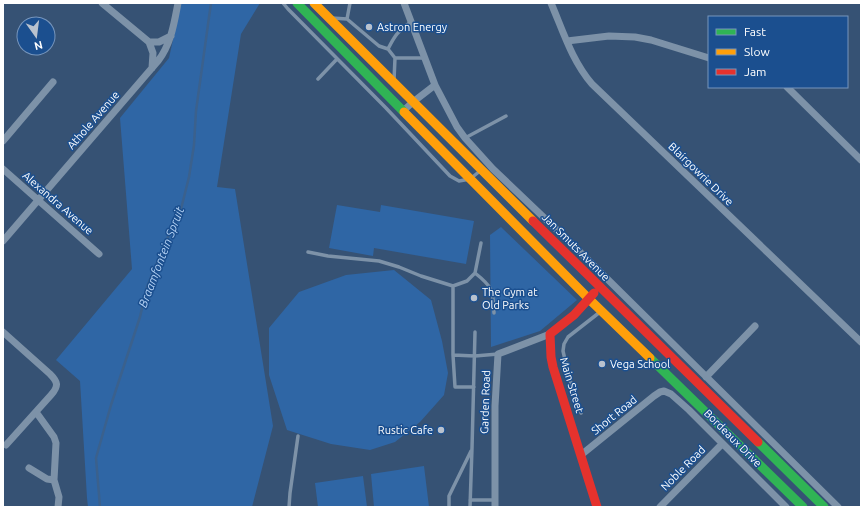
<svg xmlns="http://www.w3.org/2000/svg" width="864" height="510" font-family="Ubuntu,sans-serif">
	<rect width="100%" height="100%" fill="#365274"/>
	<path fill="#2f66a5" d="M181,3H260L241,34L217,187L235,189L273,426L252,507H88L87,498L80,381L56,360L132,269L120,118L169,58Z
		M337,205L380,212L381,205L474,221L466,264L374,248L373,256L329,248Z
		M501,227L577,300L540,331L491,347L490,235Z
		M394,270L431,300L442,341L448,373L444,395L420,422L395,442L370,450L331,444L287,430L269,375V328L299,292L346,275Z
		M424,466L429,507H374L371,474Z
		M363,476L367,507H318L315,483Z"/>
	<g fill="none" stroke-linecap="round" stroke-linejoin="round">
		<path stroke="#3b618d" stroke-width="2.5" d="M100,507L96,458L111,405L140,317L147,287L166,241L180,213L189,177L194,145L196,111L211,3"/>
		<path stroke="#7d92a8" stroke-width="3.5" d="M283,3L288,9L386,108L450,176L459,181L470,179L480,171
			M332,18L347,19L379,46L388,49L395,58L394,80
			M347,19L350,3
			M388,49C395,35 398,31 411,22
			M395,58H425
			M318,79L337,59
			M465,138L506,116
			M308,252L328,256L379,261L399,267L421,276L453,286L467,281L475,273L481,243
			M475,273C494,288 493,291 494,313
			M453,286V355L455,387H474
			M453,355L475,356L498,354
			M581,413L569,377L563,351L564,344L568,337L600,312
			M470,500H495
			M289,507L290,493L298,436
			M449,507V496L471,451
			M470,507L472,448L475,332"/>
		<path stroke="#7d92a8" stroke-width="7" d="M102,3L149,42L153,53L152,68
			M404,3L435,85L457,127L465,138L493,169L578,250L838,507
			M551,3C563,31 572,61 592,84L861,342
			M567,41L609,36L635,37L651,40L709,58
			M149,42H159L171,36
			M787,87L861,160
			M403,111L413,102L435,85
			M3,141L53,82
			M3,169L99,254
			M3,241L158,61C171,44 174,24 178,3
			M3,332L50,374C58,382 59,386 51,395L6,445
			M706,377L755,326
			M36,412L54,437L56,443L54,480L59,497L58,507
			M581,455L654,396L660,392L664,391L671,394L689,410L786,507
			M29,468L47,479L54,480
			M495,507V406L498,354L550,334
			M660,507L722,444"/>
		<path stroke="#30b455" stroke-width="9" d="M297,3L404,112
			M650,358L803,507
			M758,442L824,507"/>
		<path stroke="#ff9f0a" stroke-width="9" d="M314,3L533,221
			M404,112L589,299L650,358"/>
		<path stroke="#e5322d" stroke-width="9" d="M533,221L758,442
			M594,293L574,315L550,334L551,357L553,367L597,507"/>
	</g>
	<g fill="#b9c2ce" stroke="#1b4f8f" stroke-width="1.5">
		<circle cx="369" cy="27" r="4"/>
		<circle cx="474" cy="298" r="4"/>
		<circle cx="602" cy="364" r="4"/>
		<circle cx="441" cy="430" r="4"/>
	</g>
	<g text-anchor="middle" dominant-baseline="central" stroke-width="3" stroke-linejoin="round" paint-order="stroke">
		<g font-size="11" fill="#fff" stroke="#1b4f8f" text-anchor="start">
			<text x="377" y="27">Astron Energy</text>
			<text x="482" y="292">The Gym at<tspan x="482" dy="13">Old Parks</tspan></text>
			<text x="610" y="364">Vega School</text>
			<text x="433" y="430" text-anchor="end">Rustic Cafe</text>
		</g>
		<g font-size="11" fill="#fff" stroke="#1b4f8f">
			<text transform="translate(93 120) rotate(-49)">Athole Avenue</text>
			<text transform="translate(701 174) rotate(44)">Blairgowrie Drive</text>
			<text transform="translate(58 203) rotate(41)">Alexandra Avenue</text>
			<text transform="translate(576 247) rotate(45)">Jan Smuts Avenue</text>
			<text transform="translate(572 385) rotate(73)">Main Street</text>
			<text transform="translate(485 402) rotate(-88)">Garden Road</text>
			<text transform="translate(614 415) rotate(-39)">Short Road</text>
			<text transform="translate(733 438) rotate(45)">Bordeaux Drive</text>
			<text transform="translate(683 468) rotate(-45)">Noble Road</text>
		</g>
		<g font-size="12" font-style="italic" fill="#b5d3f5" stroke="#1b4f8f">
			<text transform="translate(161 257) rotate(-69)">Braamfontein Spruit</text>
		</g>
	</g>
	<rect width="864" height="510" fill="none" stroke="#ffffff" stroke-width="8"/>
	<rect x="708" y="16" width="140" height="72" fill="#1b4f8f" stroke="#7695bc"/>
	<rect x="716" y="29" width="20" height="6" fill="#30b455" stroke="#7695bc"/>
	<text x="744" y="36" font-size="12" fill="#ffffff">Fast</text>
	<rect x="716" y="49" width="20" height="6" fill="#ff9f0a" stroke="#7695bc"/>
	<text x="744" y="56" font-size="12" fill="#ffffff">Slow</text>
	<rect x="716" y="69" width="20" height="6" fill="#e5322d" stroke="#7695bc"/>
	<text x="744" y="76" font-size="12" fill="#ffffff">Jam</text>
	<g transform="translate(36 36) rotate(166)"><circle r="19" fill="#1b4f8f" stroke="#7695bc"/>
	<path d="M0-3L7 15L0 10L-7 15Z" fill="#b9c2ce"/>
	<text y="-6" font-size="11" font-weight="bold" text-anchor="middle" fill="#ffffff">N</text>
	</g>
</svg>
